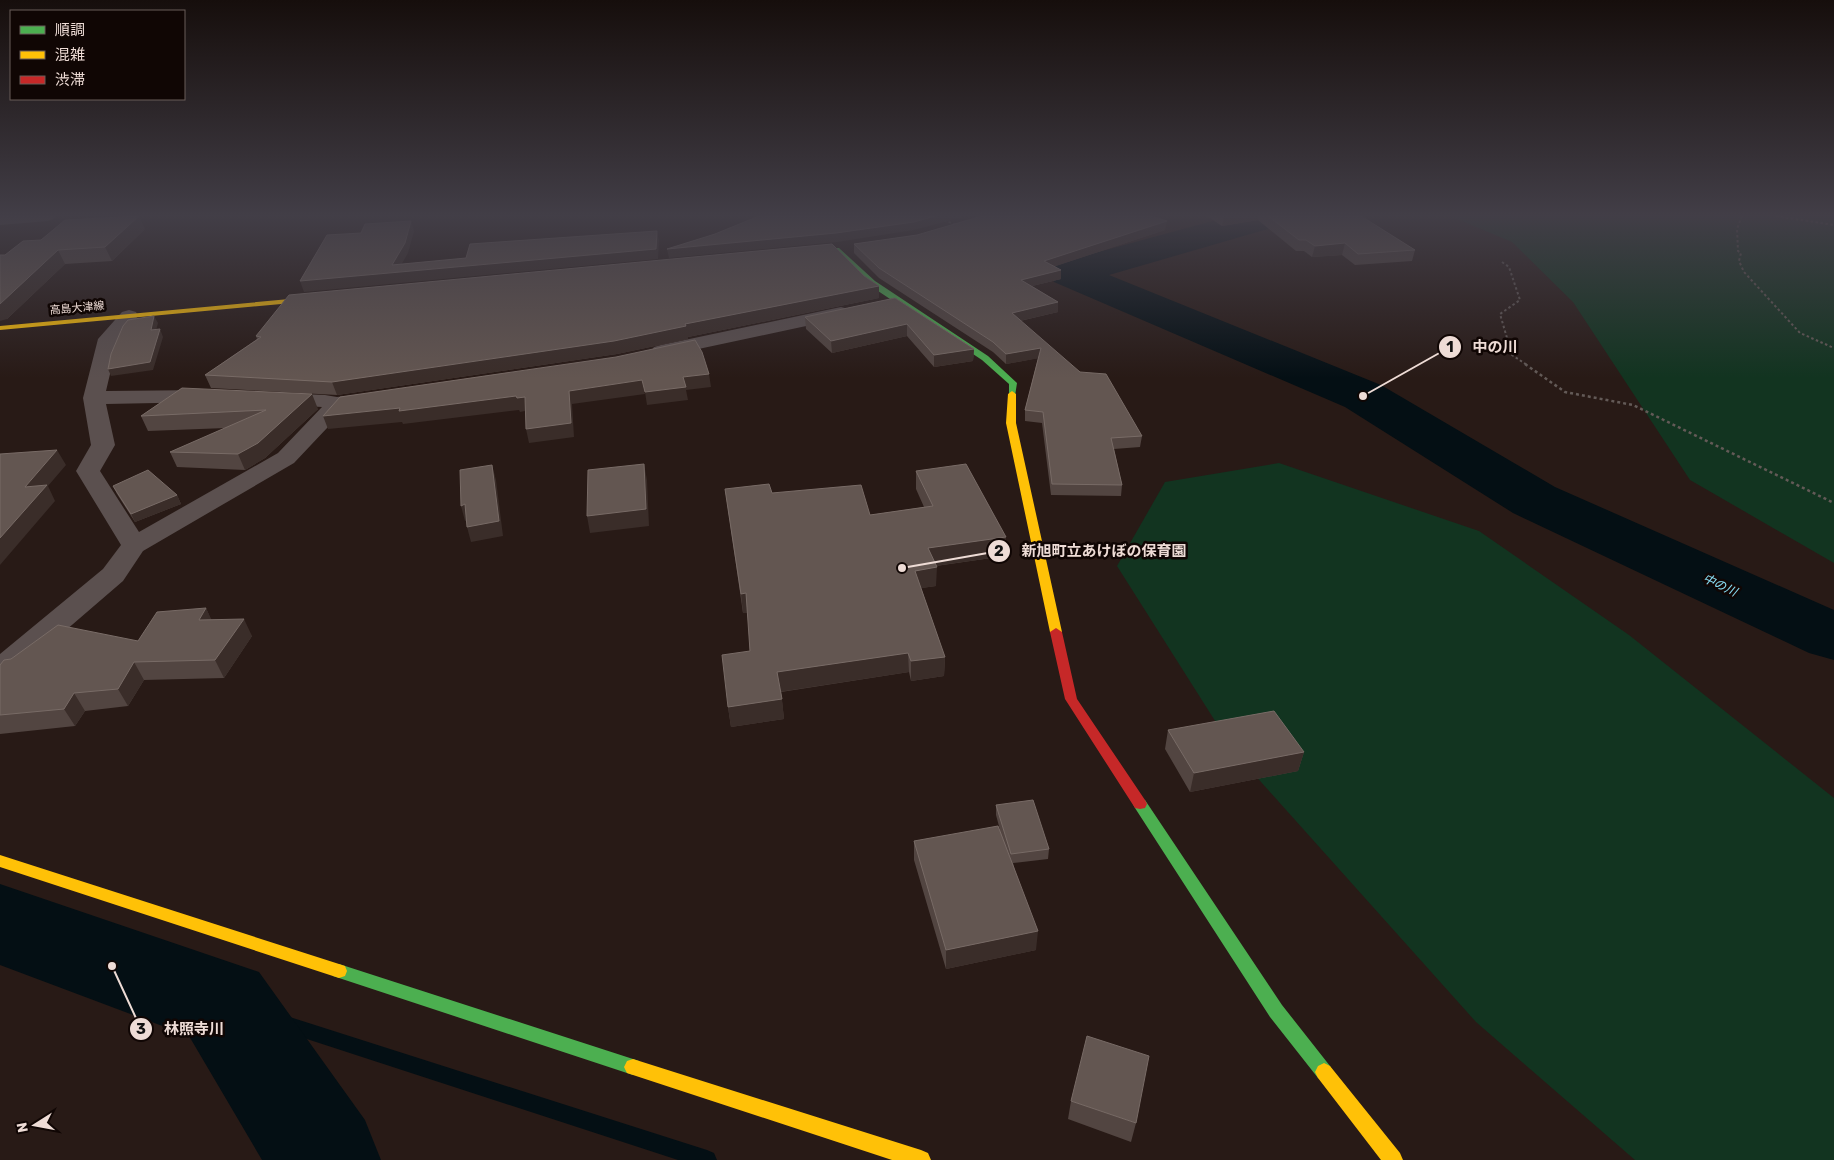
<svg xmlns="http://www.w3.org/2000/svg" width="1834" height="1160" font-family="Rubik,'Noto Sans JP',sans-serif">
	<rect width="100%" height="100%" fill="#281a16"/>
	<path fill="#123420" d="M1450,216H1834V563L1690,480L1573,302L1512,242Z
		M1279,463L1479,531L1629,635L1834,798V1160H1635L1476,1022L1236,754L1117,566L1165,482Z"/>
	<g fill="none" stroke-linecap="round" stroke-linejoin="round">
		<path fill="#040f14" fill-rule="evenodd" d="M224,996L707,1150L714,1153L717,1160H678L224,1012L218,1009L216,1004L218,999Z"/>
		<path fill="#040f14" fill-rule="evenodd" d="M1231,216H1291L1285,224L1109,275L1381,385L1555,487L1834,610V660L1809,653L1513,513L1345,407L1054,282L1048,273L1054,264Z
			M0,884L259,972L365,1120L381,1160H262L189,1036L0,965Z"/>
		<path stroke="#635a57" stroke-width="2" stroke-dasharray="2.5 2.5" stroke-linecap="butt" d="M1742,216L1737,229L1738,251L1741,253L1739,261L1744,272L1800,333L1834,348
			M1776,216L1834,225
			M944,220L956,225
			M1502,262L1509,267L1520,300L1500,314L1512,355L1527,365"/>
		<path stroke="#635a57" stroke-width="2.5" stroke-dasharray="3 3" stroke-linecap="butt" d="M1525,364L1565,392L1633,405L1834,503"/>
		<path fill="#5b504f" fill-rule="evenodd" d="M0,216H56L53,219L48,221L0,225Z
			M841,307L848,309L850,313L848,317L661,357L654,355L651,351L654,347L661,345Z
			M129,310L136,312L138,316L118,340L106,391L208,390L216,391L219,396L216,401L208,402L106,404L115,445L100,471L139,532L278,453L322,407L270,404L267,399L270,394L278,393L325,395L337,397L372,393L380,394L383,399L380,404L344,410L294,463L143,551L123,581L15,674L11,680L0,683V654L103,569L121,545L76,471L91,445L83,398L98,339L122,312Z"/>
		<path fill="#4caf50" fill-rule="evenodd" d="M835,248H839L875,281L988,356L1017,383L1015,396H1009V384L982,360L869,285L835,250Z
			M1140,799L1145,800L1282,1005L1330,1066L1333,1072L1330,1078L1324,1081L1318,1078L1270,1017L1135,808L1133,804L1135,800Z
			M339,964L633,1059L639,1061L642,1067L639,1073L633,1075L339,978L333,976L331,971L333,966Z"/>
		<path fill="#ffc107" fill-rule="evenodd" d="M322,296L326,298L325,300L0,330V326Z
			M1012,391L1016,394V423L1062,632L1056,636L1050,632L1006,423L1008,394Z
			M0,855L339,964L345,966L347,971L345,976L339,978L0,867Z
			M633,1059L921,1150L928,1153L931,1160H892L633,1075L627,1073L624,1067L627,1061Z
			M1324,1063L1330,1066L1400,1153L1403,1160H1381L1318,1078L1315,1072L1318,1066Z"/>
		<path fill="#c62828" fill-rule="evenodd" d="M1056,628L1062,632L1077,699L1145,800L1147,804L1145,808L1140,809L1135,808L1065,699L1050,632Z"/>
	</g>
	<path fill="#524541" d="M1207,216H1361L1415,250L1412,261L1355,265L1342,255L1312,257L1304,251H1296L1258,220L1222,226Z
		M145,229L112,261L65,264L7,319L5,255L41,240Z
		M1165,230L1055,266L1061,279L1032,286L1058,302V312L1020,321L1142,436L1140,447L1114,449L1122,485L1121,496L1051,495L1042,423L1025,421V410L1038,358L1006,364L993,352L879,278L854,253V244L917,235Z
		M879,298L688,337V339L617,354L337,395L211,388L205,375L257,339L256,336Z
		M895,298L974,349L973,361L934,367L907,336L832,353L806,329L805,317Z
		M182,388L318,409L265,458L245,470L177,467L170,452L226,428L148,431L141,416Z
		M916,471L1005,556L936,566V586L921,588L945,657L944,676L911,681L909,672L781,692L784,719L731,727L728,707L750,651L748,613H743L725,489L870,515L924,507L916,489Z
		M113,486L177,495L181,504L135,522L117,494Z
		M206,608L211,620L252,636L224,678L144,680L128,706L85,711L75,726L0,734V665L138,641Z
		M1168,730L1304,752L1298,771L1190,792L1165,749Z
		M996,805L1049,849L1048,859L1013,863L1036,950L946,969L914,860V841L1000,830L996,815Z
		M1071,1101L1136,1123L1131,1142L1068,1119Z"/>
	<path fill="#3a2d29" d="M139,216L145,229L112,261L105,247Z
		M935,216H966L914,230L837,242L669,258L667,249Z
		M1224,216H1259L1258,220L1222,226Z
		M411,221L414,231L408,253L397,272L657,231L659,241L658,259L304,292L300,281Z
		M1167,221L1165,230L1044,270V261Z
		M1345,243L1342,255L1312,257L1315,246Z
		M58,250L65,264L7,319L0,321V304Z
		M1061,270V279L1020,289L1021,280Z
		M879,286V298L688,337V339L617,354L337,395L332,382L685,324Z
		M1058,302V312L1011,323L1012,313Z
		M154,316L158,323L154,338L151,330Z
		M907,324V336L832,353L831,341Z
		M160,329L163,337L153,370L111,376L108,369Z
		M1041,348L1040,358L1006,364V354Z
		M974,349L973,361L934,367V355Z
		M709,374L711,387L686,390L688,400L647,405L645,392L683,377Z
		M642,380L645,394L572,404L574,437L529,443L526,429L569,391Z
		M312,394L318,409L265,458L245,470L238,454Z
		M516,396L525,397L529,410L520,412L519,410L403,424L402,422L328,429L323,416Z
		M57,450L66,465L48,486L55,501L0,565V538L25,487Z
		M644,464L647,480L649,526L590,533L587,516Z
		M492,465L496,480L503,536L471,542L467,527Z
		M177,495L181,504L135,522L131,514Z
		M465,504L469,520L465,521L461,506Z
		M1006,537L1005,556L928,567V548Z
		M937,567L936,586L915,589V571Z
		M746,593L748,613H743L741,594Z
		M206,608L214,625L199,620Z
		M244,619L252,636L224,678L215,660Z
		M908,653L909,672L779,692L777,672Z
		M945,657L944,676L911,681V661Z
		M134,662L144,680L128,706L118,689Z
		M74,693L85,711L75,726L64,709Z
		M782,699L784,719L731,727L728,707Z
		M1304,752L1298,771L1190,792L1194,773Z
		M1038,931L1036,950L946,969V950Z"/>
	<path fill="#635651" stroke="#786b66" d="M139,216L105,247L58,250L0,304V255H5L23,241L41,240L65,220Z
		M759,216H935L914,222L836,233L667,249L715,234Z
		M982,216H1151L1167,221L1044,261L1061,270L1021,280L1058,302L1012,313L1080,372L1106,374L1142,436L1111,438L1122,485L1052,484L1043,412L1025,410L1041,348L1006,354L993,342L879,268L854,244L917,235Z
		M1268,216H1361L1415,250L1358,254L1345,243L1315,246L1306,240H1299Z
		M411,221L405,243L392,265L466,258L470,244L657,231L656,249L300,281L327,235L361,233L365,224Z
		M832,244L864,276L879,286L685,324L686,326L614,341L332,382L205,375L261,337L256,336L289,295Z
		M895,298L974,349L934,355L907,324L831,341L805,317Z
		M154,316L151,330L160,329L150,362L108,369L111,354L123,326L128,320Z
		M695,340L702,352L709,374L683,377L686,387L645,392L642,380L569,391L571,423L526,429L525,397L517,398L516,396L399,411L400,408L323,416L340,397L616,357Z
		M182,388L312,394L258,443L238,454L170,452L266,410L141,416Z
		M57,450L25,487L47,485L0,538V454Z
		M644,464L646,509L587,516L588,470Z
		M966,464L1006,537L928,548L937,567L915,571L945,657L911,661L908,653L777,672L782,699L728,707L722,655L750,651L746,593L741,594L725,489L769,484L772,493L861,485L870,515L933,506L916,471Z
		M492,465L499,521L467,527L465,504L461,506L460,470Z
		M148,470L177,495L131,514L113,486Z
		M206,608L199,620L244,619L215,660L134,662L118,689L74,693L64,709L0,715V665L4,660L11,659L58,625L138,641L157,612Z
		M1274,711L1304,752L1194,773L1168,730Z
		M1033,800L1049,849L1011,854L996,805Z
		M998,826L1038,931L946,950L914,841Z
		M1087,1036L1149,1056L1136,1123L1071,1101Z"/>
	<linearGradient id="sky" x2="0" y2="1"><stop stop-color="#160e0c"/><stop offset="0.57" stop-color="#423e47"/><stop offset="1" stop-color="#423e47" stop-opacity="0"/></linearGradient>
	<rect width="1834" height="378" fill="url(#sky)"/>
	<g text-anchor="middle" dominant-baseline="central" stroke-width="5" stroke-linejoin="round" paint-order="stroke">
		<g font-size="11" fill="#eedcd6" stroke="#100604">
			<text transform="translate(77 308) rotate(-5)">高島大津線</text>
		</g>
		<g font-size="12" font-style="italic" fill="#89e0f7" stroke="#100604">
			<text transform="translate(1720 585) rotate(25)">中の川</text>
		</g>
	</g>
	<path fill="none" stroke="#eedcd6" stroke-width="2" d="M1363 396L1450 347M902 568L999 551M112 966L141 1029"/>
	<g fill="#eedcd6" stroke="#100604" stroke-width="2">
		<circle cx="1363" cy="396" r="5"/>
		<circle cx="902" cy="568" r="5"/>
		<circle cx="112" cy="966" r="5"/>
		<circle cx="1450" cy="347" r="12"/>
		<circle cx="999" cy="551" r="12"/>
		<circle cx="141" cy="1029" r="12"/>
	</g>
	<g font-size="15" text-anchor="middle" font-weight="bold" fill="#111">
		<text x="1450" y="352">1</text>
		<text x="999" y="556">2</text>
		<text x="141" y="1034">3</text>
	</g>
	<g font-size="15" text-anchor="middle" font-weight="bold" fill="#eedcd6" stroke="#100604" stroke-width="5" stroke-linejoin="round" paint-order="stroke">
		<text x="1495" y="352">中の川</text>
		<text x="1104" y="556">新旭町立あけぼの保育園</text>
		<text x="194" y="1034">林照寺川</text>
	</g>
	<rect x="10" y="10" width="175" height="90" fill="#100604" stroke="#695c58"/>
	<rect x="20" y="26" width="25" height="8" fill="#4caf50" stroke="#695c58"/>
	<text x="55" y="35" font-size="15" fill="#eedcd6">順調</text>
	<rect x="20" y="51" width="25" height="8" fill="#ffc107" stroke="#695c58"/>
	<text x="55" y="60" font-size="15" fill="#eedcd6">混雑</text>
	<rect x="20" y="76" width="25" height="8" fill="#c62828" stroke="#695c58"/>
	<text x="55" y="85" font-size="15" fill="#eedcd6">渋滞</text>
	<g transform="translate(35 1125) rotate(259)" stroke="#100604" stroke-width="4" paint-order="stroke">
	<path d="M0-4L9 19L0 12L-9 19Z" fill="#eedcd6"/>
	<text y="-8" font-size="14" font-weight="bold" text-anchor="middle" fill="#eedcd6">N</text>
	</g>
</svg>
